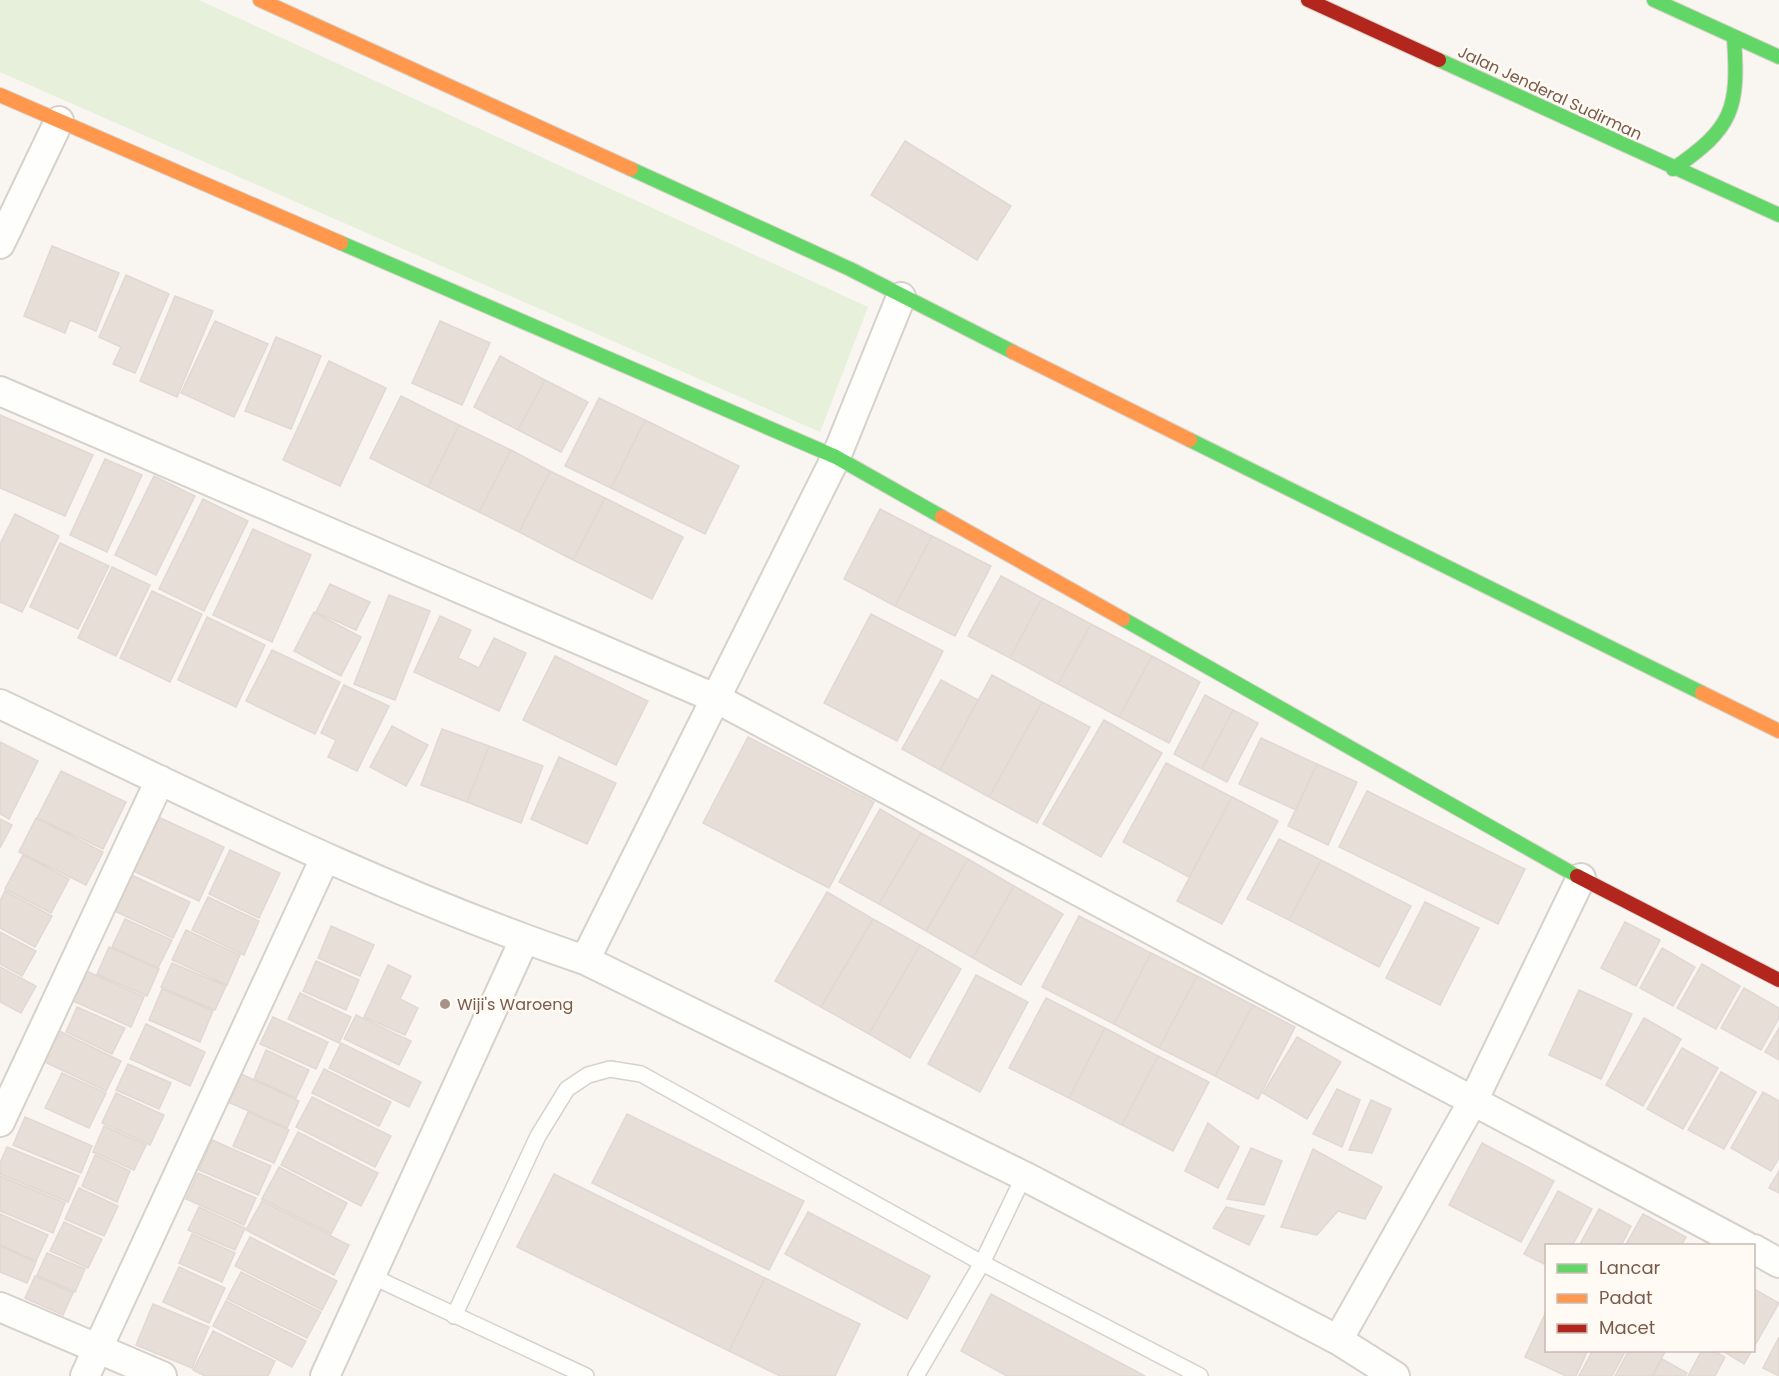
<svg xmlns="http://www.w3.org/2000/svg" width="1779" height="1376" font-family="Poppins,sans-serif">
	<rect width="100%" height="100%" fill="#f9f5f0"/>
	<path fill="#e7f0db" d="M0,0H199L868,307L820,432L0,72Z"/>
	<path fill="#e6ded7" stroke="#e2d8d2" stroke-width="1.5" d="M905,141L1011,206L977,260L871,195Z
		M52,246L119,273L96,331L70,320L65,333L24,316Z
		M126,275L169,294L135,373L113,364L121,347L99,337Z
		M175,296L213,311L177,397L140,381Z
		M215,321L268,344L234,417L181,393Z
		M440,321L490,343L462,405L412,383Z
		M276,337L321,356L291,429L245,411Z
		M500,356L545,380L518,430L474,407Z
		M329,361L386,388L340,486L283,460Z
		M545,380L588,402L561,452L518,430Z
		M401,396L459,425L428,487L370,458Z
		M599,398L645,420L611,488L565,466Z
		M0,415L93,455L65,516L0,488Z
		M645,420L739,466L705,534L611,488Z
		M459,425L511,450L479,512L428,487Z
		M511,450L550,471L519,532L479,512Z
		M105,459L142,475L107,552L70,535Z
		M550,471L605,498L573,560L519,532Z
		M154,476L195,496L156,575L115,555Z
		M605,498L683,537L652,599L573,560Z
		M203,499L248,521L204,611L159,589Z
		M880,509L932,536L895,606L844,579Z
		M15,514L59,536L22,612L0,602V544Z
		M253,529L311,555L272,642L213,615Z
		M932,536L991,566L955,636L895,606Z
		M60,543L109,566L78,629L30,607Z
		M112,567L150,585L116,656L78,638Z
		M1001,576L1042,598L1010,658L968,636Z
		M330,584L370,602L356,630L316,612Z
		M152,591L202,614L170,682L120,658Z
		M389,595L430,611L395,700L354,684Z
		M1042,598L1091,624L1058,684L1010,658Z
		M314,612L361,637L341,676L294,651Z
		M871,614L943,651L897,741L824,703Z
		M440,616L471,630L458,658L479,668L494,638L526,653L499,711L414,672Z
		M207,617L265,645L236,707L178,680Z
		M1091,624L1152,656L1119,717L1058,684Z
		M272,650L340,682L315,734L246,701Z
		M555,656L648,701L616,765L523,720Z
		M1152,656L1200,682L1169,743L1119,717Z
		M992,675L1042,702L989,797L940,770Z
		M941,680L978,700L940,770L902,749Z
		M344,685L389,706L357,771L328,757L336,740L321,733Z
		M1205,695L1233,710L1202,769L1174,754Z
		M1042,702L1090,727L1037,823L989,797Z
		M1233,710L1258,723L1227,782L1202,769Z
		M1104,720L1162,753L1101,857L1043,824Z
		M392,726L428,745L406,786L370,767Z
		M442,729L489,746L467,802L421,785Z
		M748,737L874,802L829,888L703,823Z
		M1261,738L1317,764L1296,810L1239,784Z
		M0,742L38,761L9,819L0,814Z
		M489,746L543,766L521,823L467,802Z
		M559,757L616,783L587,844L531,819Z
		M1166,763L1232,797L1189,877L1123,842Z
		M1317,764L1357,782L1328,845L1288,826Z
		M61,771L126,802L103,849L37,818Z
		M1367,791L1525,869L1498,924L1339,847Z
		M1232,797L1278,821L1222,924L1177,901Z
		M880,809L921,833L879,904L839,882Z
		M156,816L224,847L199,901L131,870Z
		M36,818L103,852L86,885L19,852Z
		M0,819L12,825L0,848Z
		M921,833L968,859L926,931L879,904Z
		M1279,839L1321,860L1289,920L1247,899Z
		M230,850L280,873L259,918L209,894Z
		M23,855L69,879L51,913L5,889Z
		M968,859L1014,886L973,958L926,931Z
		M1321,860L1411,906L1379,967L1289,920Z
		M129,874L190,902L173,938L112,910Z
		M1014,886L1063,914L1021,985L973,958Z
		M5,891L52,916L35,947L0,928V901Z
		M827,892L873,919L821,1007L775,981Z
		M208,897L259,921L244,955L192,930Z
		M1425,902L1479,928L1440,1005L1386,978Z
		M1079,916L1151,953L1114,1024L1042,987Z
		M125,919L172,940L158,968L112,947Z
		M873,919L920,945L869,1034L821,1007Z
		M1625,922L1660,940L1636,986L1601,968Z
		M331,926L374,945L360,976L318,958Z
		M186,930L240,955L227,985L172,960Z
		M0,932L36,951L22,976L0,964Z
		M920,945L961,969L910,1058L869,1034Z
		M109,947L159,969L147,996L97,974Z
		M1662,948L1695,967L1673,1006L1640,988Z
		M1151,953L1197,976L1159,1048L1114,1024Z
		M316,961L359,980L346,1010L303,991Z
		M172,963L226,986L215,1010L161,987Z
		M1702,964L1740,986L1716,1029L1677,1008Z
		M388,965L411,976L400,999L418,1008L405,1035L364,1017Z
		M0,967L36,986L21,1013L0,1002Z
		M82,969L144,997L131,1027L69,999Z
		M976,975L1028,1002L980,1092L928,1064Z
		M1197,976L1253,1005L1215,1076L1159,1048Z
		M1744,988L1779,1008V1018L1761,1050L1721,1028Z
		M162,989L213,1011L200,1042L149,1020Z
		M1579,990L1632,1014L1601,1079L1549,1055Z
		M300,993L351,1017L339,1043L288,1019Z
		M1046,998L1105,1028L1069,1098L1009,1068Z
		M1253,1005L1295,1027L1258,1099L1215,1076Z
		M77,1007L125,1028L112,1054L66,1032Z
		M356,1015L411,1041L399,1065L344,1039Z
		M273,1017L328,1042L316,1069L260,1044Z
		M1644,1018L1681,1039L1643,1106L1606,1085Z
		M146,1024L205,1052L190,1086L130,1059Z
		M51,1027L121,1061L106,1091L36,1058Z
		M1105,1028L1158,1056L1122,1125L1069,1098Z
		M1779,1028V1060L1765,1052Z
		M1297,1037L1341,1062L1307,1119L1263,1093Z
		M341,1043L421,1082L409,1107L329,1068Z
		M1682,1048L1718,1068L1683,1129L1647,1109Z
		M266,1050L309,1070L296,1098L254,1079Z
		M1158,1056L1209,1082L1173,1151L1122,1125Z
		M128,1064L171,1083L159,1109L116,1090Z
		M324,1069L391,1102L379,1126L312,1093Z
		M1721,1072L1756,1092L1724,1149L1688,1130Z
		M62,1073L106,1093L89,1128L45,1108Z
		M239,1073L299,1101L287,1128L226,1101Z
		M1337,1089L1360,1100L1342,1147L1313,1134Z
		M1763,1092L1779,1101V1158L1771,1171L1731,1148Z
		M116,1093L164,1115L150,1145L102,1123Z
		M312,1097L391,1136L375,1167L296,1127Z
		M1371,1100L1391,1109L1372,1153L1349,1150Z
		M248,1112L289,1130L274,1163L233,1146Z
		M627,1114L804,1201L769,1270L592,1183Z
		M25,1117L92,1146L81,1173L13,1145Z
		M1208,1123L1239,1147L1218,1188L1185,1171Z
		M104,1126L146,1145L134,1170L93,1152Z
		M298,1132L378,1173L361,1206L281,1165Z
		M212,1140L271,1166L258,1195L199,1170Z
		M1482,1143L1554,1181L1521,1242L1449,1205Z
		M7,1147L79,1176L68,1202L0,1174V1163Z
		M1251,1148L1282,1161L1264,1205L1227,1199Z
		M1313,1149L1382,1187L1365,1219L1338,1211L1317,1235L1281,1227Z
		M95,1155L130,1171L117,1202L82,1186Z
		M279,1167L347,1203L331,1234L262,1199Z
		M1779,1171V1193L1769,1188Z
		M198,1173L256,1198L244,1225L186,1199Z
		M554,1174L765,1278L729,1351L517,1247Z
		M0,1176L65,1203L53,1233L0,1211Z
		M79,1188L118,1206L104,1236L65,1219Z
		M1558,1191L1592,1209L1572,1246H1546V1265L1524,1254Z
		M262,1201L349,1245L334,1275L246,1230Z
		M199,1207L245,1228L235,1250L188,1230Z
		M1226,1207L1264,1216L1249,1245L1213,1228Z
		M1599,1209L1631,1226L1621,1246H1579Z
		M808,1212L930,1276L907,1319L785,1254Z
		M0,1214L48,1235L36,1261L0,1245Z
		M1643,1214L1686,1237L1681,1246H1625Z
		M64,1222L102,1239L88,1268L50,1251Z
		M192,1234L235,1253L222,1282L179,1263Z
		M250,1237L337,1281L322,1310L235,1266Z
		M0,1246L36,1262L27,1283L0,1272Z
		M47,1253L85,1269L75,1292L37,1275Z
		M179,1267L225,1288L209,1323L163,1302Z
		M241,1272L321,1312L307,1338L227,1299Z
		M35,1276L73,1293L63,1315L25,1298Z
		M765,1278L860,1324L835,1376H780L729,1351Z
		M1754,1289L1779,1303L1754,1347Z
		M991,1294L1145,1376H1007L961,1351Z
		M226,1301L306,1341L292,1367L213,1326Z
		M153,1304L209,1327L192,1368L136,1345Z
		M1546,1312V1350H1588L1576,1376H1566L1525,1357Z
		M213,1331L275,1361L268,1376H205L193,1370Z
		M1779,1337V1376L1763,1368Z
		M1593,1350H1626L1612,1376H1579Z
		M1629,1350H1666L1652,1376H1615Z
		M1702,1350H1712L1725,1357L1715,1376H1688Z
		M1721,1350H1752L1744,1364Z
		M1662,1359L1687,1373L1685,1376H1653Z"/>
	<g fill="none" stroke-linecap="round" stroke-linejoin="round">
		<defs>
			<path id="lane" d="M369,1275L586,1376
				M454,1316L538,1136L567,1089L588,1075L610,1069L641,1074L982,1263L1200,1376
				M916,1376L982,1263L1024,1176"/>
			<path id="street" d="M0,244L59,121
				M0,391L717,699L1746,1246
				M0,704C192,795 383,892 585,960L1024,1176L1338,1340L1395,1376
				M585,960L836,457L901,297
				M0,1122L160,780
				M1754,1249L1779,1263
				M0,1307L162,1376
				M1338,1340L1473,1101L1581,878
				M85,1376L325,858
				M325,1376L524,940"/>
			<path id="fast" d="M1654,0L1779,57
				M1439,60L1779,215
				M631,169L850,269L1013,352
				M1673,169C1733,128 1739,109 1734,38
				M341,243L836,457L942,517
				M1190,440L1702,693
				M1123,619L1577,876"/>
			<path id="slow" d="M260,0L631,169
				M0,95L341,243
				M1013,352L1190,440
				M942,517L1123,619
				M1702,693L1779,731"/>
			<path id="jam" d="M1308,0L1439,60
				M1577,876L1779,980"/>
		</defs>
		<use href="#lane" stroke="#d7d1cb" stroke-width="18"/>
		<use href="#street" stroke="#d7d1cb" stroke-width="32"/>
		<use href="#fast" stroke="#d9d2cb" stroke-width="16"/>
		<use href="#slow" stroke="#d9d2cb" stroke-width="16"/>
		<use href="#jam" stroke="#d9d2cb" stroke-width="16"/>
		<use href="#lane" stroke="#fefefd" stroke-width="15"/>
		<use href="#street" stroke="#fefefd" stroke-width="28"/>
		<use href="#fast" stroke="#63d668" stroke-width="14"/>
		<use href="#slow" stroke="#ff974d" stroke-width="14"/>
		<use href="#jam" stroke="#b3261e" stroke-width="14"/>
	</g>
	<circle fill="#a69286" stroke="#fffaf3" stroke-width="2" cx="445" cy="1004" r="6"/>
	<g text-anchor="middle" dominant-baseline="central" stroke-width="5" stroke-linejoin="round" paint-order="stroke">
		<g font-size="16" fill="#7a5c4d" stroke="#fffaf3">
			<text transform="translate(1550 93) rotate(25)">Jalan Jenderal Sudirman</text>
		</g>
		<g font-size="16" fill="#7a5c4d" stroke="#fffaf3" text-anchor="start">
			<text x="457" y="1004">Wiji's Waroeng</text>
		</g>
	</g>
	<rect x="1545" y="1244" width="210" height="108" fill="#fffaf3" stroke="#cabbb1" stroke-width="1.5"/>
	<rect x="1557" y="1264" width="30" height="9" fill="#63d668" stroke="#cabbb1" stroke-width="1.5"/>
	<text x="1599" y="1274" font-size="18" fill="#7a5c4d">Lancar</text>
	<rect x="1557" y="1294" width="30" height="9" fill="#ff974d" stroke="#cabbb1" stroke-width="1.5"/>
	<text x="1599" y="1304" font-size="18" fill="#7a5c4d">Padat</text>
	<rect x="1557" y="1324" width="30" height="9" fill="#b3261e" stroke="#cabbb1" stroke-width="1.5"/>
	<text x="1599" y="1334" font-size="18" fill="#7a5c4d">Macet</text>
</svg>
